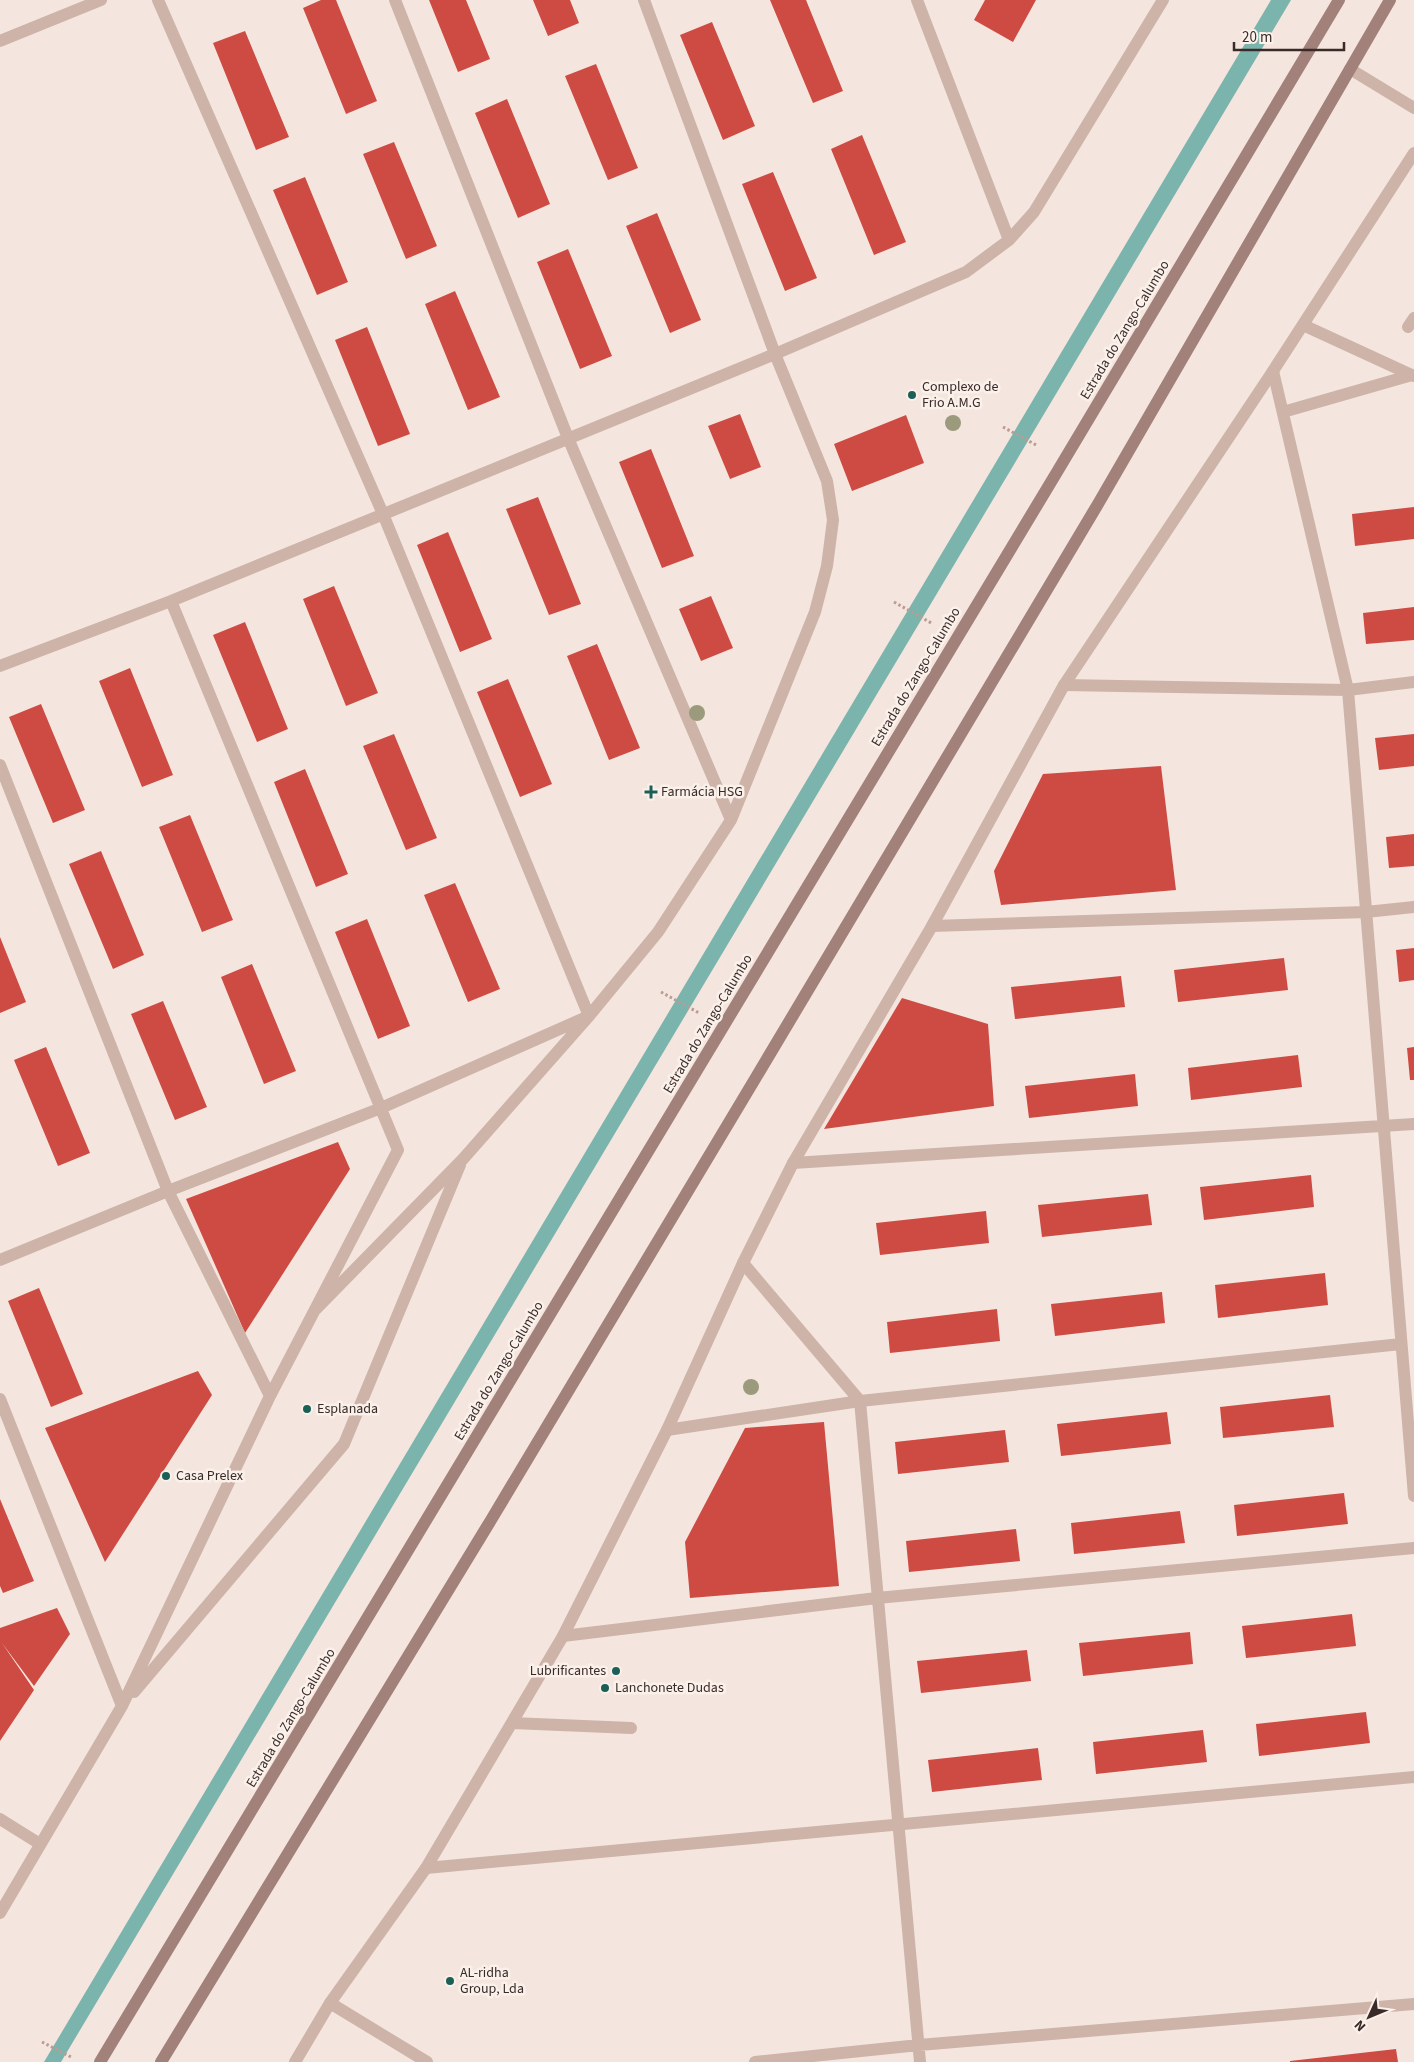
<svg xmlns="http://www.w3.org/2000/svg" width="1414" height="2062" font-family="'Source Sans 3',sans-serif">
	<rect width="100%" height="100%" fill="#f4e6de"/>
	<path fill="#7bb4ac" d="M1271,0H1291L61,2062H44Z"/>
	<path fill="#ce4b43" d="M321,0H336L377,101L346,114L303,8Z
		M429,0H466L490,59L458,72Z
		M533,0H570L579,23L548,36Z
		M770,0H806L843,91L813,103Z
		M985,0H1036L1013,42L974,20Z
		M712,22L755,126L723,140L680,35Z
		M245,31L289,137L256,150L213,43Z
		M596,64L638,168L608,180L565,76Z
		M507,99L550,204L518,218L475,113Z
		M862,135L906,242L874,255L831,149Z
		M394,142L437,246L406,259L363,154Z
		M773,172L817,278L785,291L742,184Z
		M305,177L348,282L317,295L273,190Z
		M657,213L701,320L670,333L626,226Z
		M568,249L612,356L580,369L537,262Z
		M455,291L500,397L468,410L425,304Z
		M367,327L410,434L378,446L335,340Z
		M740,414L761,467L730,479L708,426Z
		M906,415L924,463L852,491L834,444Z
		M651,449L694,556L662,568L619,462Z
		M538,497L581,604L549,615L506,509Z
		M1414,507V539L1355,546L1352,514Z
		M448,532L492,639L460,652L417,545Z
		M334,586L378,693L346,706L303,599Z
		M711,596L733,648L701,661L679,609Z
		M1414,607V640L1366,644L1363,613Z
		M245,622L288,729L257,742L213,635Z
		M597,644L640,748L609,760L567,656Z
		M130,668L173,775L142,787L99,681Z
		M508,679L552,784L520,797L477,692Z
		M41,704L85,810L53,823L9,717Z
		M394,734L437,838L406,850L363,746Z
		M1414,734V766L1379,770L1375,738Z
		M1161,766L1176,890L1001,905L994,871L1043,774Z
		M305,769L348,874L316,887L274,782Z
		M190,815L233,920L202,932L159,827Z
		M1414,834V866L1389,868L1386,837Z
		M101,851L144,955L113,969L69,864Z
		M455,883L500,989L468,1002L424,895Z
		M367,919L410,1026L378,1039L335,932Z
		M0,937L26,1002L0,1013Z
		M1414,948V980L1399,982L1396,950Z
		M1284,958L1288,990L1178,1002L1174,970Z
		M252,964L296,1071L264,1084L221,977Z
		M1121,976L1125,1007L1015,1019L1011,987Z
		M902,998L988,1024L994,1106L824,1129Z
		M163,1001L207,1107L175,1120L131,1014Z
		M46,1047L90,1153L58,1166L14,1060Z
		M1414,1047V1080H1410L1407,1048Z
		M1298,1055L1302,1087L1191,1100L1188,1068Z
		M1135,1074L1138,1106L1029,1118L1025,1086Z
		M338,1142L350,1169L245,1333L186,1199Z
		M1311,1175L1314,1207L1204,1220L1200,1187Z
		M1148,1194L1152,1225L1042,1237L1038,1205Z
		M986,1211L989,1243L880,1255L876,1223Z
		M1325,1273L1328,1305L1218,1318L1215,1285Z
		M39,1288L83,1394L51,1407L8,1301Z
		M1162,1292L1165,1323L1055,1336L1051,1304Z
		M997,1309L1000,1341L890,1353L887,1322Z
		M198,1371L212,1395L105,1562L45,1428Z
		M1330,1395L1334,1427L1223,1438L1220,1407Z
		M1167,1412L1171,1444L1061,1456L1057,1424Z
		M824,1422L839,1586L690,1598L685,1542L745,1428Z
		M1005,1430L1009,1462L898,1474L895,1442Z
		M1344,1493L1348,1524L1237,1536L1234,1505Z
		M0,1499L34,1581L3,1593L0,1586Z
		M1180,1511L1185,1543L1074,1554L1071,1523Z
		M1016,1529L1020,1561L909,1572L906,1541Z
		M57,1608L70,1634L34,1686L2,1643L34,1690L0,1741V1628Z
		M1352,1614L1356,1646L1246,1658L1242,1626Z
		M1190,1632L1193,1664L1083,1676L1079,1643Z
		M1027,1650L1031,1681L921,1693L917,1661Z
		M1366,1712L1370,1743L1259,1756L1256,1724Z
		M1203,1730L1207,1762L1096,1774L1093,1742Z
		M1038,1748L1042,1780L932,1792L928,1760Z
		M1396,2049L1398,2062H1290V2061Z"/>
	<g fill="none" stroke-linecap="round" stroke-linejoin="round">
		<path stroke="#ba9c93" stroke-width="3" stroke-dasharray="2.5 2.5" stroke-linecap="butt" d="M1003,427L1038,446
			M894,602L933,624
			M661,992L699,1013
			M42,2042L71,2057"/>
		<path stroke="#ceb3a9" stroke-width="12" d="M1350,69L1414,108
			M1408,327L1414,318
			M512,1723L631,1728
			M295,2062L330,2003L426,1868L563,1636L667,1430L743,1263L793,1163L932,926L1064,685L1273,371L1414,153"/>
		<path stroke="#ceb3a9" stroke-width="12" d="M158,0L383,514L589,1016L463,1159L316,1309
			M644,0L775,354L827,481L833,520L827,566L815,612L731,820
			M917,0L1009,240
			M0,41L101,0
			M1303,325L1414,376
			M1273,371L1348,690L1414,1496
			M1283,412L1412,375
			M0,666L171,601L775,354L966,272L1009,240L1034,212L1163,0
			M1064,685L1348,690L1414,682
			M0,765L168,1191L270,1396
			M932,926L1366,912L1414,907
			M793,1163L1414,1124
			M0,1260L168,1191L381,1108L589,1016L658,932L731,820L568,438L395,0
			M743,1263L860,1401L920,2062
			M0,1399L122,1706
			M667,1430L860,1401L1401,1344
			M563,1636L877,1598L1414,1548
			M134,1692L344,1444L460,1165
			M0,1819L40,1844
			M426,1868L1414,1777
			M0,1913L122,1706L270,1396L398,1150L171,601
			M330,2003L427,2062
			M755,2062L919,2045L1414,2004"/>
		<path stroke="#a2817a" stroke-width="12" d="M100,2062L1057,472L1339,0
			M161,2062L491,1520L755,1079L1098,504L1390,0"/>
	</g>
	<g fill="#9b9a7c">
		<circle cx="953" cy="423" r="8"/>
		<circle cx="697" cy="713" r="8"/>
		<circle cx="751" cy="1387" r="8"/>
	</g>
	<g fill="#1b5f57" stroke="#fbf1eb" stroke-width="2">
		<circle cx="912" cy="395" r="5"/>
		<path d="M648.5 784.5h5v5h5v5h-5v5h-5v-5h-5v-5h5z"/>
		<circle cx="307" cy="1409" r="5"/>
		<circle cx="166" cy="1476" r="5"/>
		<circle cx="616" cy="1671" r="5"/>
		<circle cx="605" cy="1688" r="5"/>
		<circle cx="450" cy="1981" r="5"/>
	</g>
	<g text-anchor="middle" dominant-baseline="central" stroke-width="5" stroke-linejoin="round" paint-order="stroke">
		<g font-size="14" fill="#3a2b29" stroke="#fbf1eb">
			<text transform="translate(1125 330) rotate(-59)">Estrada do Zango-Calumbo</text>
			<text transform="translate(916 677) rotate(-59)">Estrada do Zango-Calumbo</text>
			<text transform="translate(708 1024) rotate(-59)">Estrada do Zango-Calumbo</text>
			<text transform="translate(499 1371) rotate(-59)">Estrada do Zango-Calumbo</text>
			<text transform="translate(291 1718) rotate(-59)">Estrada do Zango-Calumbo</text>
		</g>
		<g font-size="14" fill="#3a2b29" stroke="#fbf1eb" text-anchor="start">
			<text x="922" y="387">Complexo de<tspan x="922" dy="16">Frio A.M.G</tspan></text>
			<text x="661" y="792">Farmácia HSG</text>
			<text x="317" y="1409">Esplanada</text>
			<text x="176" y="1476">Casa Prelex</text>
			<text x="606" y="1671" text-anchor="end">Lubrificantes</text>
			<text x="615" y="1688">Lanchonete Dudas</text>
			<text x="460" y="1973">AL-ridha<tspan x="460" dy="16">Group, Lda</tspan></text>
		</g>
	</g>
	<g transform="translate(1369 2017) rotate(226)" stroke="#fbf1eb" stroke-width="4" paint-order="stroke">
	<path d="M0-4L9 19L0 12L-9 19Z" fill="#3a2b29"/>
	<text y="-8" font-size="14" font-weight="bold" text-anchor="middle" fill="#3a2b29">N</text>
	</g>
	<path d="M1234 42v8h110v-8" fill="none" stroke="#3a2b29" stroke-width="2.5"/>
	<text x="1242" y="42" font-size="15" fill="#3a2b29" stroke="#fbf1eb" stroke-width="4" paint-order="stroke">20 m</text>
</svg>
